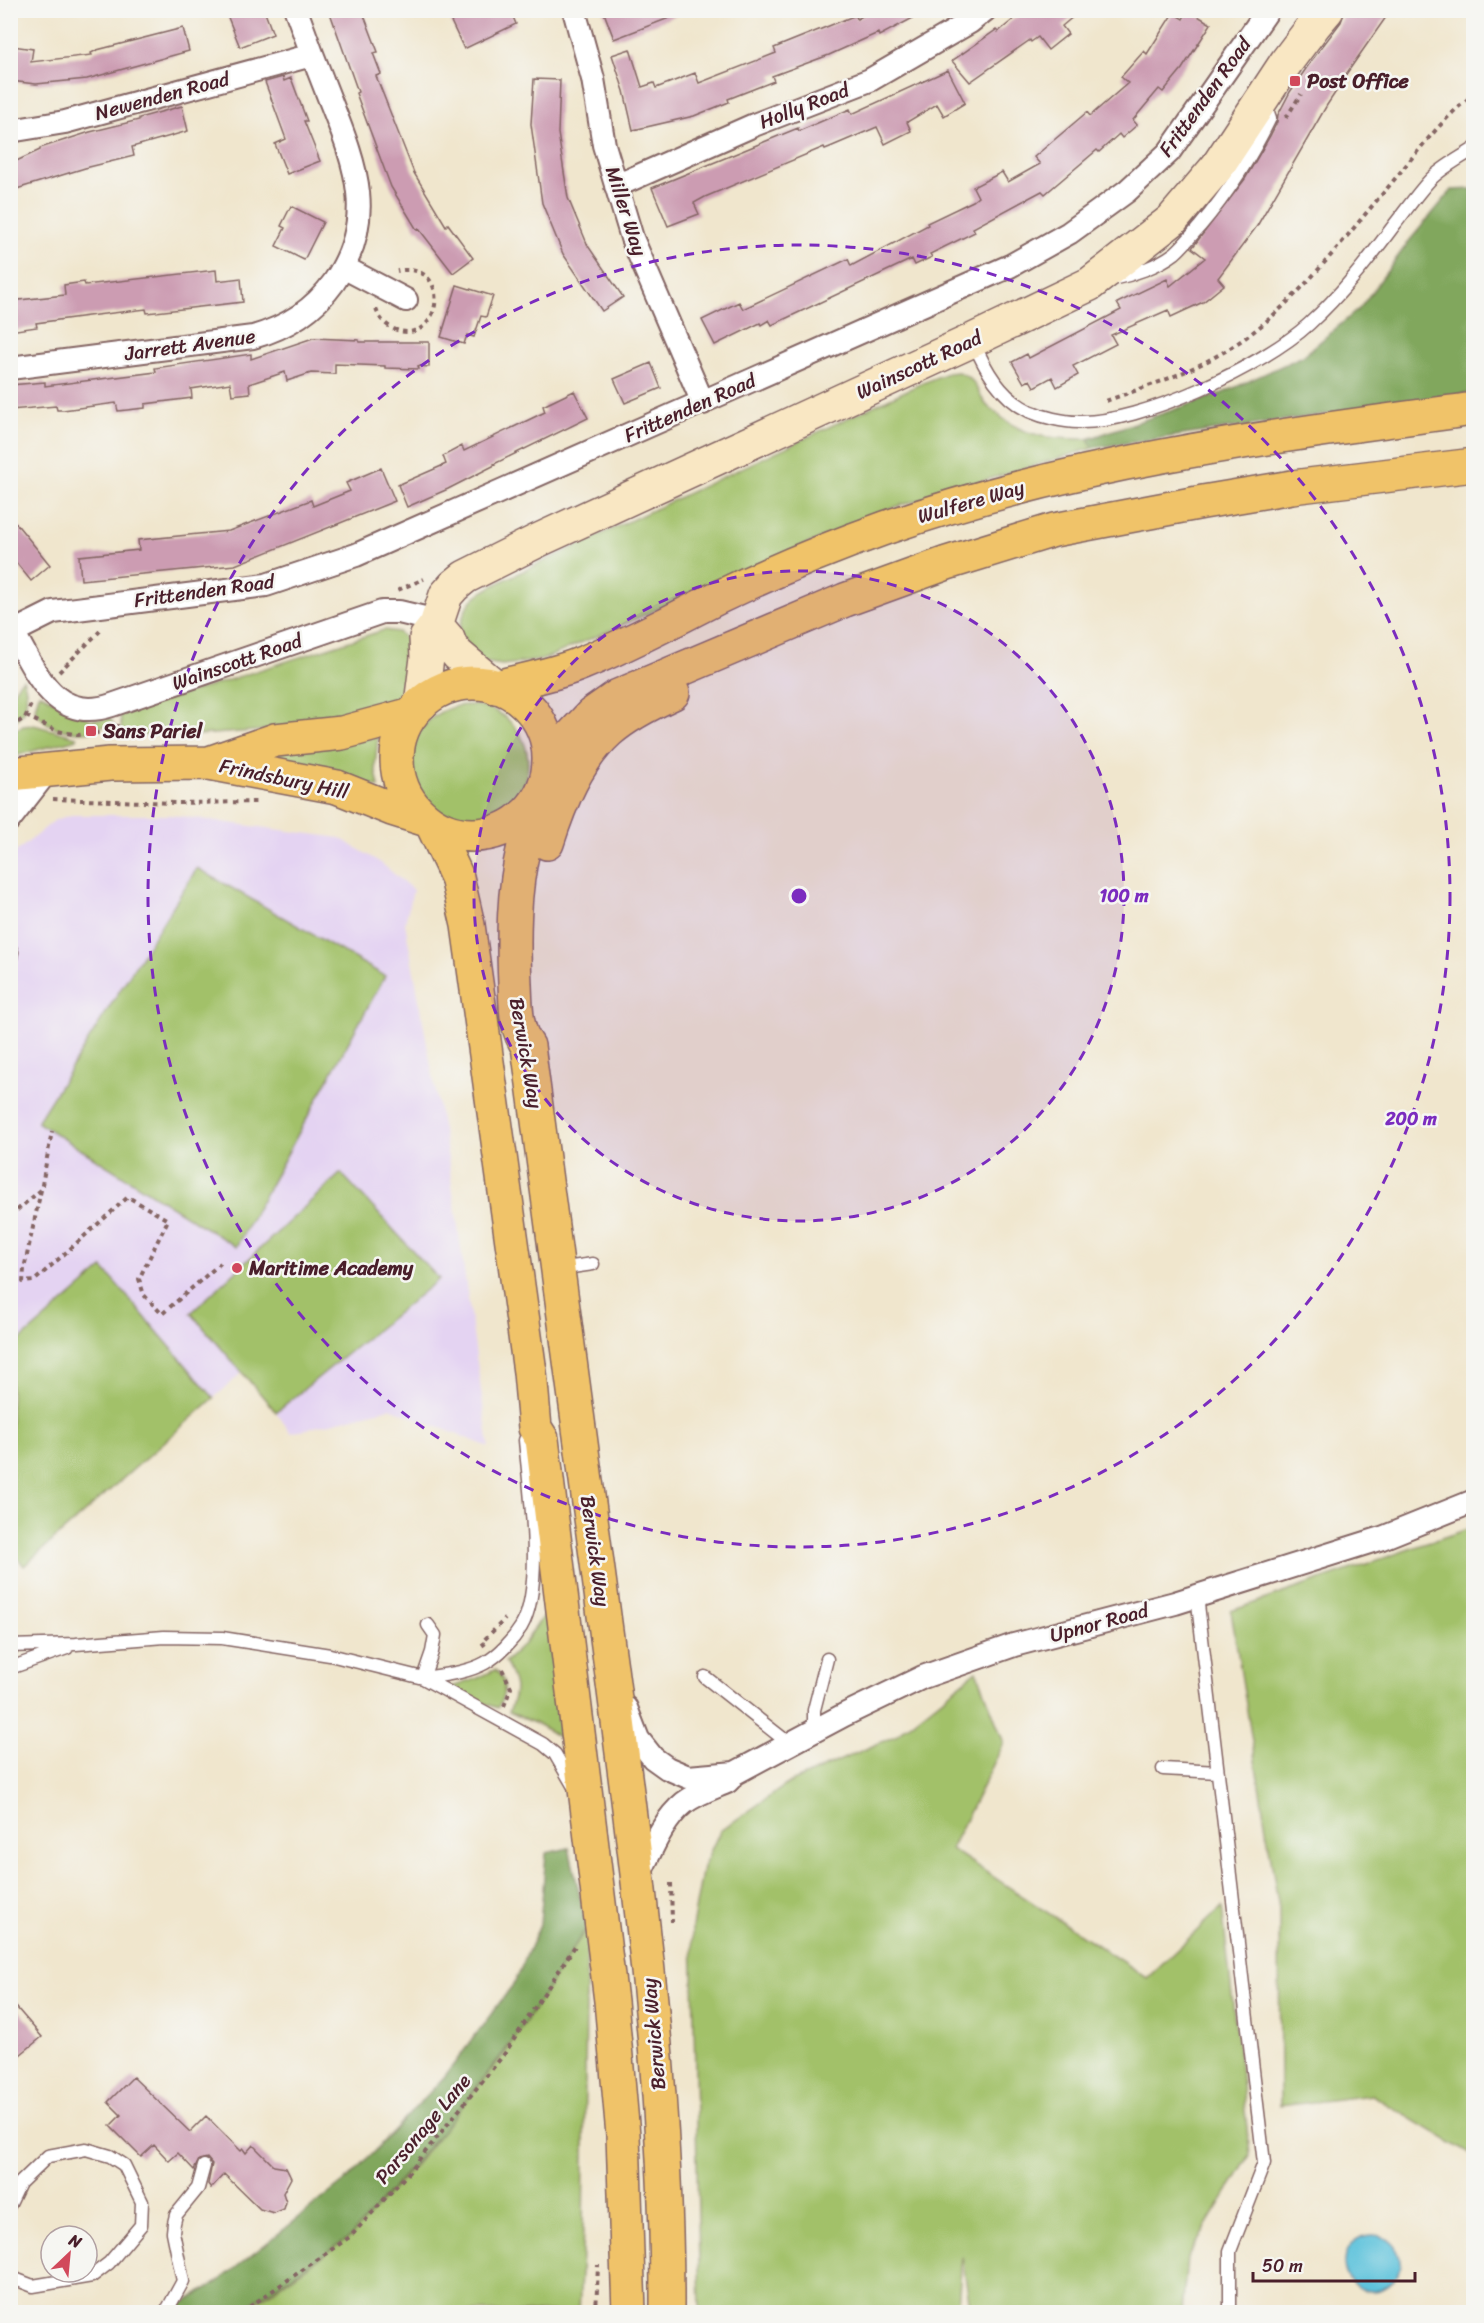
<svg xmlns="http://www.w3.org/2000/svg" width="1484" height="2323" font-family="Sriracha,sans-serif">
<rect width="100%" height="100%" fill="#f6f6f2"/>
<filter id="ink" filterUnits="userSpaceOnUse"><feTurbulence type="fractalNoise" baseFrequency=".0167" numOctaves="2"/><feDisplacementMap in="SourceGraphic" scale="12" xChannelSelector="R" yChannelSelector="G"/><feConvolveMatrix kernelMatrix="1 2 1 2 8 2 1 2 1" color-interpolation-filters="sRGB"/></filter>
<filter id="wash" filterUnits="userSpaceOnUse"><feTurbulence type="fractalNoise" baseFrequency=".008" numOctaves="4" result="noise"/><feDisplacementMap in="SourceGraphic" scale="24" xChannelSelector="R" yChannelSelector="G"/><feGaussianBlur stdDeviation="1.35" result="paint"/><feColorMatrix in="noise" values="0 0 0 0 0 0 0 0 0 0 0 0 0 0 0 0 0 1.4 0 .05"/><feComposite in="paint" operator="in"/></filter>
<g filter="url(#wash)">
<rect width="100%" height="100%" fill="#f0e6cd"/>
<path fill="#e4d3f2" d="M71,815h100l169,23 41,25 32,27 -8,33 44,241 40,283 -99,-39 -99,25 -15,-21 -34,-39 -218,193 -13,-16v-694l44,-36z"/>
<path fill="#a2c169" stroke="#76704a" stroke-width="1.5" d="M958,372c20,8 16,16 27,31 2,3 7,7 10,9 29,26 56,27 93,27l5,9 -208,62 -343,150 -40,5 -24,-4 -19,-28c6,-35 16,-37 45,-53l414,-195 29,-12z
M384,630l14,2 15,13 1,25 -9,17 -12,15 -15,11 -96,16 -98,7 -62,-1 -2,-20z
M23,679c6,17 5,34 -12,44 -1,-16 -1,-34 12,-44z
M39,693l52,27 19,-2 5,9 -6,2 -1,-3 -15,1v4c-21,3 -48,-1 -58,-22z
M410 764a59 59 0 1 1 118 0a59 59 0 1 1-118 0Z
M34,725l43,12v2l-66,18v-25l12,-6z
M378,737l-3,29 4,21 -112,-28 -2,-6z
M197,868l188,108 -149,271 -199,-125z
M341,1173l98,106 -163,133 -85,-99z
M103,1268l111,130 -190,168 -13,-16v-202z
M1473,1527h1l-1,629 -101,-61 -92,11 -1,-197 -48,-298z
M547,1610l16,130 -22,-14 -32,-14c9,-23 8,-28 -4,-50l19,-18z
M495,1670c14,12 10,23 3,38l-52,-19 30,-10z
M977,1671l27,72 -53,106 196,129 75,-71 28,248 -63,103 -5,54h-211l-9,-55 -4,47 3,8h-261l-8,-385 11,-60 17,-36 69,-48 106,-47z
M587,1927l-4,305 -4,80h-336l108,-76 68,-76 86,-107z"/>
<path fill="#81a75d" stroke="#666344" stroke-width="1.5" d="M1473,189v204l-380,55 -5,-9 135,-46 80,-37 57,-48 50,-68 42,-50z
M569,1848l18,79 -69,107 -73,94 -94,108 -112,76h-60l-3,-4 43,-27 132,-105 94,-100 70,-94 25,-58 6,-71z"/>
<path fill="#5ec3dc" stroke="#547184" stroke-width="1.5" d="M1344 2263a28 28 0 1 1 56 0a28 28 0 1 1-56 0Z"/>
<g id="blocks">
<path fill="#cc9cb2" d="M225,10h39l9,24 -33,13z
M329,10h33l16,42 -5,1 8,21 -5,2 38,97 32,53 2,-2 25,34 -20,15 -34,-44 -2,1 -26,-43 -35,-94 2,-1z
M457,10h53l6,14 -52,25 -16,-34z
M603,10h82v2l-71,27z
M873,10h55l-49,26 -1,-3 -49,22 -57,21 2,5 -46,18 1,3 -35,14 -61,14 -9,-39 -12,-36 18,-6 12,38 12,-4 2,5 39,-15 4,10 77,-30 -2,-5 82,-33 1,4z
M1025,10h56l-19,16 6,8 -20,16 -10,-13 -7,5 -1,-2 -60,42 -18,-21 44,-31 2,2z
M1188,10l23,14 -29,45 -19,23 -4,-3 -26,31 4,5 -15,13 -3,-4 -20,18 -2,-2 -52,44 -3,-3 -69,37 2,4 -45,22 2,3 -17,8 -3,-6 -140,66 -3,-5 -8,5 -1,-2 -45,22 -13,-25 37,-18 4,7 105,-50 3,7 77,-41 -1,-2 46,-22 5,-4 -5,-10 29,-15 6,10 32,-18 -6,-7 53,-45 3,4 38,-33 -7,-6 23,-26 3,3 26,-41 10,6z
M1345,10h46l-49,70 1,1 -16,24 -70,121 -39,52 6,7 -21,17 -32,15 -3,-7 -57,25 5,9 -43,22 5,9 -21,12 -5,-10 -18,10 -4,-7 -6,3 -12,-21 15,-8 2,4 92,-48 -4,-7 50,-24 3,7 35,-28 -13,-10 53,-69 25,-43 7,-14 1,-7 12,-23 22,-32 29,-38z
M183,28l6,23 -102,28 -51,5 -26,-3 3,-35 20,3 -2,13 61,-7 -1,-2 6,-3z
M948,70l17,33 -21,13 -7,-12 -30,18 4,9 -26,13 -8,-17 -47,20 -5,2 -1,-2 -119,50 -11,6 5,11 -31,12 -16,-38 146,-60 1,3 51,-22 2,5z
M283,77l1,4 7,-3 16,43h-3l16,40 -33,13 -12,-30 11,-5 -21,-57z
M534,79l26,1 -2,53 10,65 20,48 35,51 -21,14 -39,-57 -21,-51 -11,-79z
M182,106l6,25 -56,16 2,9 -49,12 -75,23v-27l30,-14v-2l50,-16 49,-12v-2z
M291,206l32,16 -19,38 -28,-14 9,-18 -4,-2z
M216,270l1,11 24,-3 2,24 -96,11 -1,-4 -58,7 -52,7 1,4 -27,4v-30l55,-6 -1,-10 20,-3 1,3z
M457,285l36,11 -7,21 -5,-1 -7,21 -7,-2 -3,9 -23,-7z
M313,338l46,2v2h70v25l-11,-1 1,3 -34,-1v-2l-50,-2v10l-24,-1 -24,8 -2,-9 -36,12 1,9 -18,2 -2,-12 -39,6 1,9 -47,6v4l-27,3 -2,-8 -53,7h-6l-1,-4 -46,4v-25l35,-3v4l111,-14 -1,-4 96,-14v5z
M651,363l10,25 -36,15 -11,-24z
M574,391l14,27 -94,46 1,1 -47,24 -41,18 -9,-22 48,-21 -3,-8 19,-10 2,5 81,-39 -2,-6z
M381,468l14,33 -160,64 -154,15 -2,-24 60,-6 -1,-10 91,-9 82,-31 2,6 37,-15 -4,-8z
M10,516l40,49 -19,16 -21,-26z
M10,2000l32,37 -32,26z
M133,2077l57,55 16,-16 35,35 2,-2 3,4 7,-8 21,21 12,2 5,10 -8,15 3,9 -2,7 -10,4 -14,-4 -36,-35 -13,14 -3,-4 4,-20 -5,-6 -8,2 -5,10 -16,-17 -9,8 -15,-16 -13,12 -31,-31 11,-11 -13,-13z"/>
</g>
</g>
<g filter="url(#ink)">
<use href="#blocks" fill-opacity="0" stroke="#846564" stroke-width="1.5"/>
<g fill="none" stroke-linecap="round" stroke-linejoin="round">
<g stroke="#846564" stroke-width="15">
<path id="lane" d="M1112,279c21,-4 46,-13 63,-26 9,-8 17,-18 25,-27 28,-33 51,-69 70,-108l-5,-14
M973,341c12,28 27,56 56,70 14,6 34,11 49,11 62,2 185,-56 231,-98 32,-29 60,-65 86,-100 11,-14 22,-30 34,-43 12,-13 30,-22 45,-32
M10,948l2,4 -2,10
M558,1269l35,-5
M1197,1596l67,567 -34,88v61
M10,1646l66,-2 88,-7 58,1 108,17 93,23 120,66 12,10 18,31
M10,1668l57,-20
M705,1677l86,68
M423,1678c20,-3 44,-5 62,-15 14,-8 28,-23 36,-36 24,-40 8,-140 4,-187l8,-10
M423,1678l9,-26 3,-17 -7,-10
M819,1729l-5,-6v-13l13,-51
M1163,1769l55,3
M10,2204l10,-21 28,-27 38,-7 24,7 14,9 18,37 -1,23 -32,38 -17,13 -59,10 -18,-7 -5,-8
M166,2312l17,-31 -10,-49 1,-9 2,-8 22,-27 6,-22"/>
</g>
<g stroke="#846564" stroke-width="26">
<path id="street" d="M574,10l19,69 11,66 28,93 71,165
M10,131l55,-9 247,-67
M616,186l138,-61 116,-45 100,-58 15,-12
M343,267l63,33
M10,368l243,-31c32,-9 61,-27 81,-55 44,-64 21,-118 -4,-182 -12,-30 -23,-59 -34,-90
M10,627c25,40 41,98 102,78l270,-93h17l38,9
M13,632l40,-20 213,-27 90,-30 654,-289 59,-33 58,-42 42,-39 99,-142
M10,819l39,-50
M626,1708l12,31 15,19 14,10 21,9 47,-4 109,-58 79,-38 91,-32 161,-42 207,-65 92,-37
M639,1875c12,-24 23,-54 45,-72 13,-10 29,-15 43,-21l3,-3"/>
</g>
<g stroke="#846564" stroke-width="36">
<path id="secondary" d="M436,625l12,14 3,8 7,8 38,32
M421,704l6,-46 -1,-20 10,-13 10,-30 8,-9 11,-9 74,-37 434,-200 117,-56 82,-64 45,-53 70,-106 28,-37 12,-14"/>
</g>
<g stroke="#846564" stroke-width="36">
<path id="primary" d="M397 759a76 76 0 1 1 152 0a76 76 0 1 1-152 0Z
M496,687c28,-7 57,-12 84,-23 48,-19 93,-44 139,-67 54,-26 110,-49 166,-69 191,-67 389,-92 589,-119
M549,760l42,-45 27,-19 227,-96 102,-37 107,-33 149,-28 89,-15 182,-22
M209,763l66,-23 67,-7 70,-19
M10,774l100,-10 99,-1 128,24 55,22 35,11
M540,797c-5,16 -12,32 -16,49 -11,45 -11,92 -9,138 1,21 0,45 13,62 28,207 55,415 83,622 28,214 57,428 56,644
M432,824l25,53 11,48 62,447 5,56 7,11 69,562 12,134 6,177
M547,843c13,-41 30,-83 62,-112 18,-16 42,-28 64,-38"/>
</g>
<path stroke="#846564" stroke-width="4" stroke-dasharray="4.5 4.5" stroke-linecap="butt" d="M1286,118l15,-24
M376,309c3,9 9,16 18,20 48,20 61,-70 3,-58
M1106,401c39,-14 78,-26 114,-47 67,-38 115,-105 164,-162 28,-33 55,-71 90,-98
M398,590l26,-11
M59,672l44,-44
M26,716l31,15 21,4 38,-4 1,-7
M10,727l15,-9 7,-16
M53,799l123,4 82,-1
M41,1190l-17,79 -1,13 11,-1 94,-84 40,23 -29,59 5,16 18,19 61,-53
M10,1216l31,-26 11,-59
M485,1646l-3,-4 23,-23
M502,1669l9,19 -7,18
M671,1883l1,39
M242,2312l109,-76 58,-64 96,-119 72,-110
M596,2312l2,-47"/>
<use href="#lane" stroke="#fff" stroke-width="12"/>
<use href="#street" stroke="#fff" stroke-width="22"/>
<use href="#secondary" stroke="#f9e7c3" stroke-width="33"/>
<use href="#primary" stroke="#f0c369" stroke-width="33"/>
</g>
</g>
<circle cx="799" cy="896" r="325" fill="#7b2cbf" fill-opacity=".12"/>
<g fill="none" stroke="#7b2cbf" stroke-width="3" stroke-dasharray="10 8">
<circle cx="799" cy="896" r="325"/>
<circle cx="799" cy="896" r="651"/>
</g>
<g fill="#d1495b" stroke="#f6f6f2" stroke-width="2">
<rect x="1289" y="75" width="12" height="12" rx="3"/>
<rect x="85" y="725" width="12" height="12" rx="3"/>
<circle cx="237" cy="1268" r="6"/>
</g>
<g text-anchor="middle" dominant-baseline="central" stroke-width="5" stroke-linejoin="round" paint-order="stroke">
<g font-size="20" font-weight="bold" fill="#4a1f2b" stroke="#f6f6f2" text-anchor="start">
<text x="1307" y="81">Post Office</text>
<text x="103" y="731">Sans Pariel</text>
<text x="249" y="1268">Maritime Academy</text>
</g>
<g font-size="20" fill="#4a1f2b" stroke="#f6f6f2">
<text transform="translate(162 96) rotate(-15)">Newenden Road</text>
<text transform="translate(1205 97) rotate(-54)">Frittenden Road</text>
<text transform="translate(804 106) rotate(-21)">Holly Road</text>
<text transform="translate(626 211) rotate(72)">Miller Way</text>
<text transform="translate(190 345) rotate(-8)">Jarrett Avenue</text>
<text transform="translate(919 365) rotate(-25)">Wainscott Road</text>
<text transform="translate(690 408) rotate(-24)">Frittenden Road</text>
<text transform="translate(971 502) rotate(-16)">Wulfere Way</text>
<text transform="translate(204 591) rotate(-8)">Frittenden Road</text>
<text transform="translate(237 662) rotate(-19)">Wainscott Road</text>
<text transform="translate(284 779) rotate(12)">Frindsbury Hill</text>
<text transform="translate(526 1053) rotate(80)">Berwick Way</text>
<text transform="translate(595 1551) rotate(82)">Berwick Way</text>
<text transform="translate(1099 1623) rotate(-15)">Upnor Road</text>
<text transform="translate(654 2034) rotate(-95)">Berwick Way</text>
<text transform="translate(423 2129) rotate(-50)">Parsonage Lane</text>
</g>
</g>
<circle cx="799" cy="896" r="9" fill="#7b2cbf" stroke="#f6f6f2" stroke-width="3"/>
<g font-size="18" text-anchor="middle" font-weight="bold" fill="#7b2cbf" stroke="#f6f6f2" stroke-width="5" stroke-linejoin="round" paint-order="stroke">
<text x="1124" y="902">100 m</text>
<text x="1411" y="1125">200 m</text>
</g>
<rect width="1484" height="2323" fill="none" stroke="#f6f6f2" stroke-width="36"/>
<g transform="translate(69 2254) rotate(26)"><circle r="28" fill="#f6f6f2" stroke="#b1a0a2" stroke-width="1.5"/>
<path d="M0-4.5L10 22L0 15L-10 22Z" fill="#d1495b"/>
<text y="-9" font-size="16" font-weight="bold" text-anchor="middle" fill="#4a1f2b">N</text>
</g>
<path d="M1253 2272v9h162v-9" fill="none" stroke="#4a1f2b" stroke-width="3"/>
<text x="1262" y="2272" font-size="18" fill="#4a1f2b" stroke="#f6f6f2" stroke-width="4.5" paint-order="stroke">50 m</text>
</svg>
